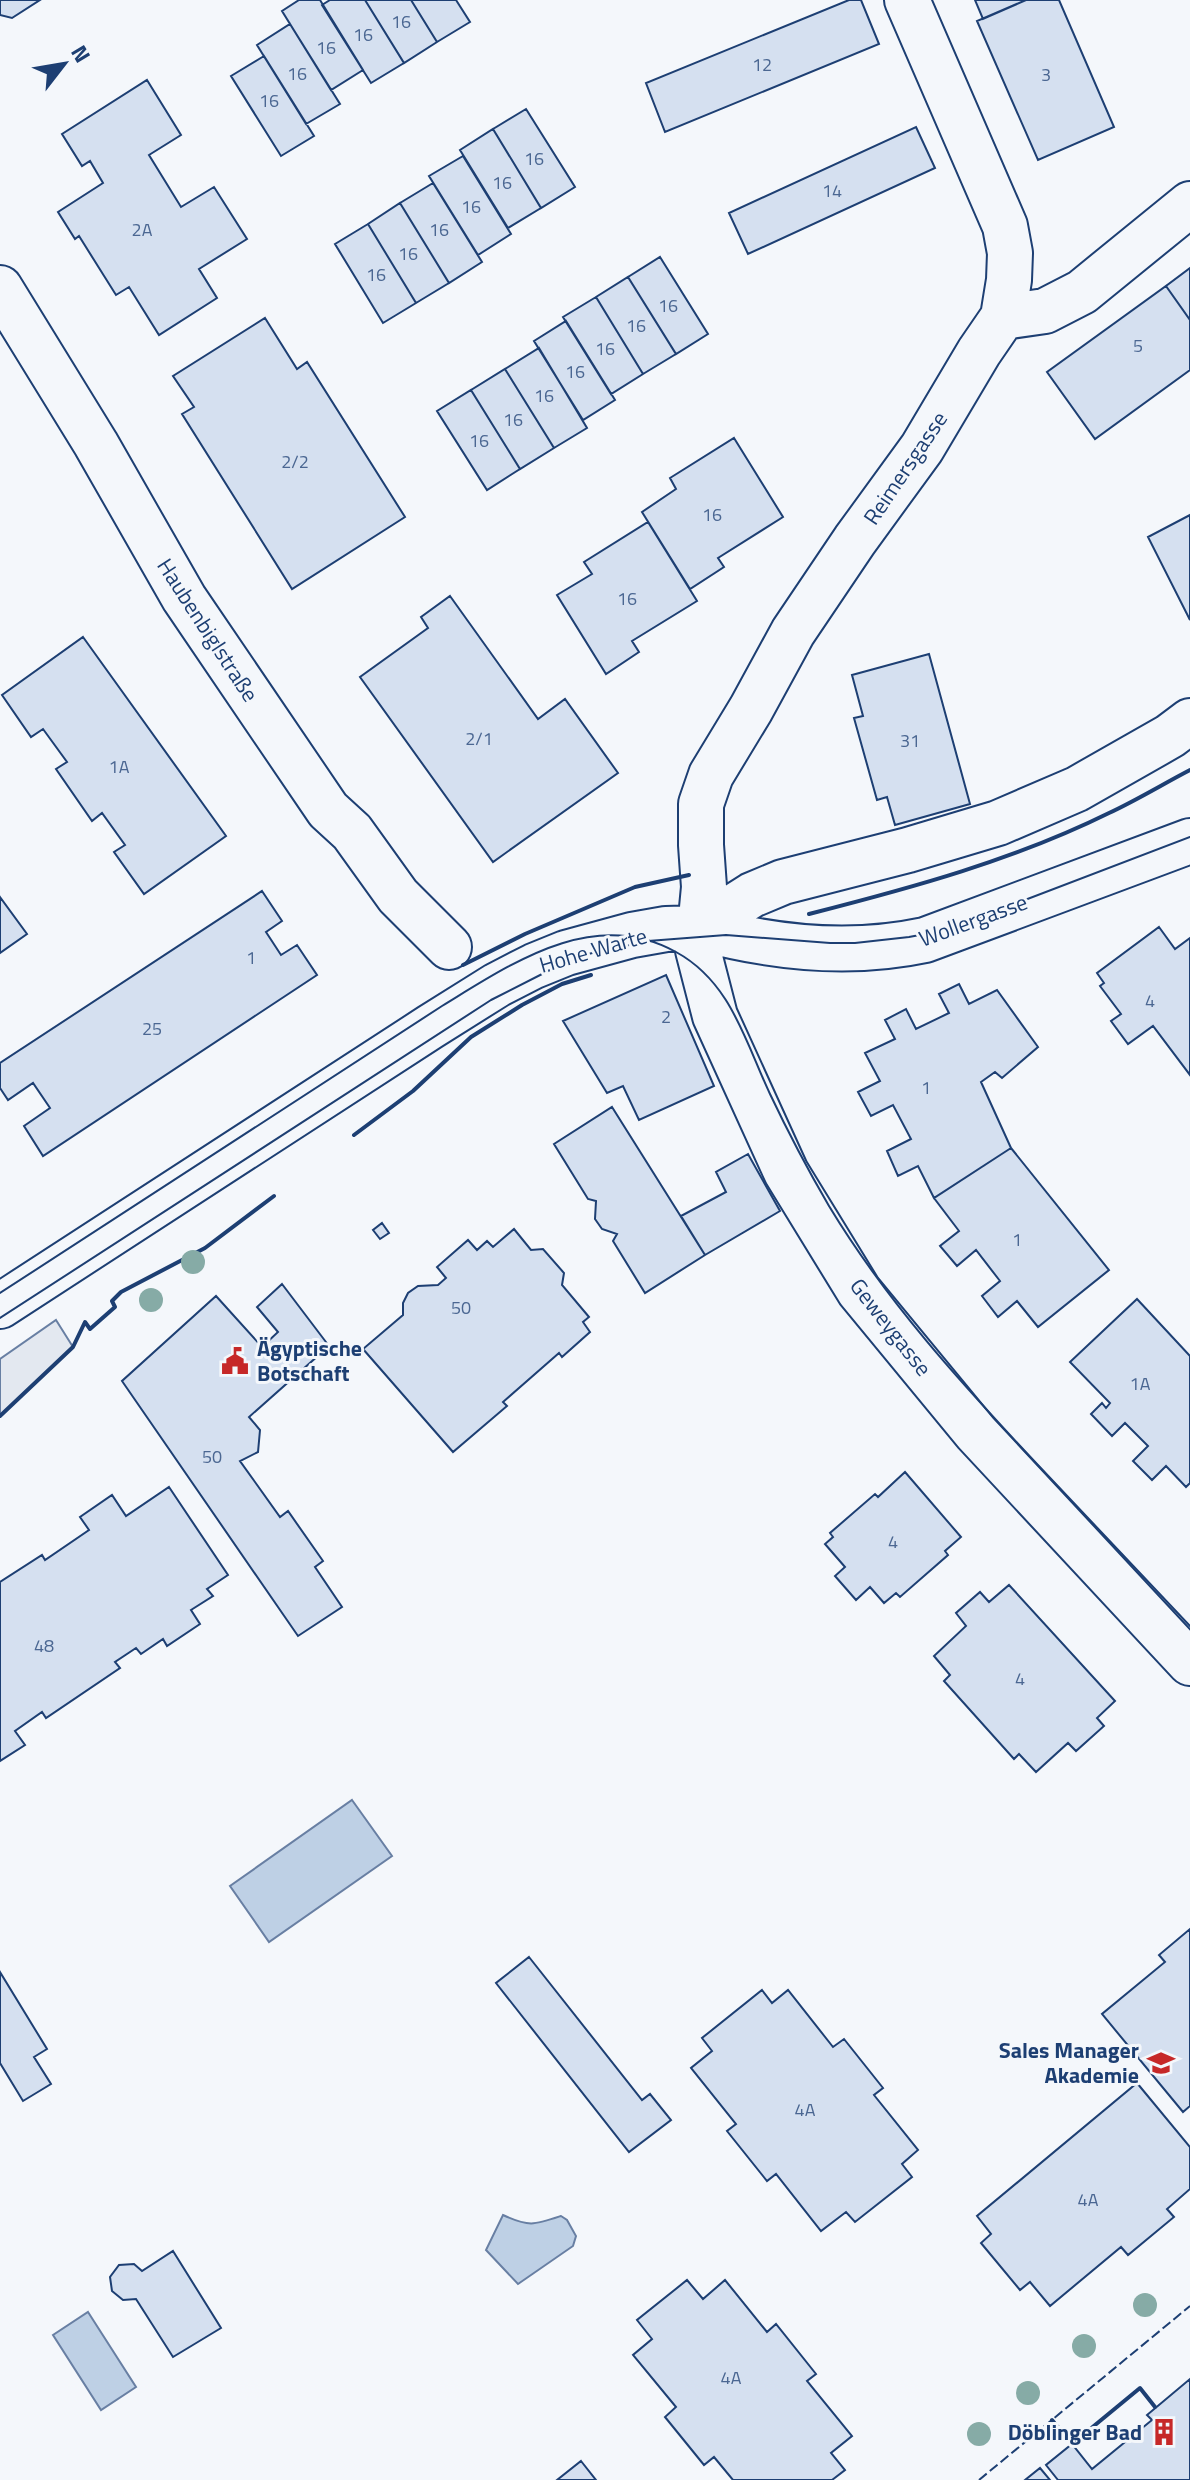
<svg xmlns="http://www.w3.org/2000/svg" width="1190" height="2480" font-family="'Titillium Web',sans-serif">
<rect width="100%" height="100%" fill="#f4f7fb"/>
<path fill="#e3e8f0" stroke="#687fa3" stroke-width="2" d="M56,1320l17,27 -73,69v-57z"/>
<path fill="#bed0e5" stroke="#687fa3" stroke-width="2" d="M352,1800l40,56 -123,86 -39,-56z
M503,2215c26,12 31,10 58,1l6,4 9,16 -3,10 -55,38 -32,-34z
M88,2312l48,75 -35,23 -48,-75z"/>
<path fill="#d5e0f0" stroke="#1d3f73" stroke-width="2" d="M0,0h40l-28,18 -12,-3z
M299,0h21l43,70 -32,20 -49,-79z
M330,0h35l39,63 -33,20 -49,-78z
M365,0h46l26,42 -33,21z
M411,0h45l14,22 -33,20z
M849,0h12l18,44 -214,88 -19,-49z
M975,0h51l-43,19z
M1026,0h33l55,127 -76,33 -61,-139z
M290,24l50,80 -34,20 -49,-79z
M264,56l50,80 -33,20 -50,-80z
M147,80l34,55 -32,20 32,52 33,-20 33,52 -48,30 18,29 -58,37 -30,-48 -13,8 -37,-59 -4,3 -17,-27 45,-29 -13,-22 -8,5 -20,-32z
M526,109l49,78 -34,21 -48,-79z
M916,127l19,41 -187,86 -19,-41z
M493,129l48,79 -33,20 -48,-78z
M463,156l48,78 -33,21 -49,-79z
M433,183l49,79 -33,21 -49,-80z
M400,203l49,80 -33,20 -48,-79z
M368,224l48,79 -33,20 -48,-79z
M660,257l48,77 -32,20 -48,-77z
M1190,268v52l-24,-34z
M628,277l48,77 -33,20 -47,-77z
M1166,286l24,34v50l-95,69 -48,-67z
M596,297l47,77 -32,20 -48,-77z
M265,318l32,51 10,-7 98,155 -113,72 -110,-175 12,-7 -21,-31z
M566,321l49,79 -32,20 -49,-79z
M539,348l48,80 -33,20 -49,-79z
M505,369l49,79 -34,21 -49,-79z
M471,390l49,79 -33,21 -50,-79z
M734,438l49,79 -65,41 6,9 -34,22 -48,-77 34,-23 -6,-11z
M1190,515v105l-42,-83z
M648,522l49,79 -65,40 7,11 -33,22 -49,-79 35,-21 -8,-12z
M450,596l88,123 27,-20 53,74 -125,89 -133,-185 68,-49 -7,-11z
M83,637l143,199 -82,58 -30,-42 11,-7 -23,-32 -10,8 -36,-52 11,-7 -24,-33 -12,8 -29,-42z
M929,654l41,150 -75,21 -8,-28 -10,3 -23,-82 9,-2 -11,-41z
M262,891l20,30 -16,11 15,23 16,-10 20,30 -274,181 -19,-30 26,-18 -17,-25 -25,17 -8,-12v-25z
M0,897l27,37 -27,19z
M1159,927l16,22 15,-11v137l-37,-49 -25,18 -17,-23 10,-7 -21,-28 4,-3 -7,-10z
M666,975l48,111 -75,34 -16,-34 -16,7 -44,-72z
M959,984l10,20 28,-14 41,57 -36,31 -7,-6 -14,10 30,66 -77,50 -16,-32 -20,10 -11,-25 24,-12 -18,-34 -22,11 -13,-24 22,-11 -15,-28 30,-14 -10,-19 21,-11 10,20 33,-16 -10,-19z
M612,1107l93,148 -60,38 -32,-52 4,-7 -15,-5 -7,-10 1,-18 -8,-2 -34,-55z
M1011,1148l98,122 -71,57 -21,-26 -19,16 -16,-21 18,-15 -24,-31 -19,16 -17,-20 19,-15 -25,-33z
M748,1154l32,57 -75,44 -24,-39 45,-24 -10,-20z
M382,1223l7,10 -9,6 -7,-9z
M514,1229l17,21 12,-1 21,24 -2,12 27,32 -6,5 7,10 -28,25 -3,-4 -56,49 4,4 -54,46 -90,-103 40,-34v-12l5,-10 10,-7 20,-1 8,-7 -9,-11 31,-27 9,10 10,-9 6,6z
M282,1284l47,62 -80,71 11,13 -2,22 -18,9 40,56 8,-6 35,50 -8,6 27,40 -44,29 -176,-255 94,-85 46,51 16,-15 -21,-25z
M1137,1299l53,57v127l-4,4 -20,-21 -14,14 -19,-19 15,-15 -23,-23 -13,13 -21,-22 11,-11 4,5 4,-5 -40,-41z
M905,1472l56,65 -16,14 3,4 -48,42 -4,-4 -12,10 -14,-16 -14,13 -21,-24 10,-9 -20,-23 8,-7 -3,-4 45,-39 3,3z
M169,1487l59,88 -21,14 6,7 -22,14 9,14 -33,22 -4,-7 -22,15 -5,-6 -21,14 5,6 -74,50 -4,-6 -27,19 10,14 -25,16v-179l42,-27 3,5 44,-30 -9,-13 32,-22 14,21z
M1009,1585l106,116 -18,17 7,8 -28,25 -8,-8 -32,29 -17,-18 -5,5 -70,-78 6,-6 -16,-19 32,-30 -10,-13 24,-21 9,10z
M1190,1929v177l-7,6 -81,-98 63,-52 -6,-7z
M529,1957l113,143 8,-6 21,26 -42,32 -133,-169z
M0,1972l47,77 -13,8 17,27 -28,17 -23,-38z
M762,1990l10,13 16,-13 45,57 11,-8 39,49 -9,7 44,55 -16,14 10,13 -57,45 -9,-10 -25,19 -45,-57 -9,7 -40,-50 9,-7 -45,-56 21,-17 -10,-13z
M1137,2083l53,64v42l-23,20 7,8 -46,38 -7,-8 -71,59 -20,-24 -10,8 -39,-47 10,-9 -14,-18z
M173,2251l48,77 -48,29 -37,-58 -13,1 -11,-9 -2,-14 9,-12 15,-1 8,7z
M687,2280l16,19 22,-19 42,52 9,-8 40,50 -9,7 45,55 -21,17 14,17 -13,10h-99l-19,-23 -10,8 -39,-48 11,-10 -43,-52 19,-16 -15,-19z
M1190,2379v101h-132l-12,-15 26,-21 20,25 60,-49 -5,-5z
M581,2461l15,19h-39z
M1040,2468l10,12h-25z"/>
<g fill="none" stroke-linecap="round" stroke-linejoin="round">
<g stroke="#1d3f73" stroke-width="48">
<path id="minor" d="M907,0l98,226 5,27 -1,27 -6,37 -24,35 -57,96 -67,92 -62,92 -42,77 -40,66 -10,29v41l3,42 -6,63 17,66 71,156 73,119 117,142 214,230
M0,288l96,156 88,154 144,212 24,22 46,64 51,51
M1003,317l42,-6 37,-19 108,-88
M700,928c73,20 150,28 225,12l265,-99
M0,1306l430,-279 67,-42 37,-19 32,-13 66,-18 34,-6 34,-1 52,-33 31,-13 125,-32 90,-27 79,-34 93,-53 20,-15"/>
</g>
<use href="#minor" stroke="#f4f7fb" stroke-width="44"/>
<path stroke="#1d3f73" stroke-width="2" d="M0,1293l442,-287c69,-42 151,-100 234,-54 55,30 69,89 94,142 18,38 38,76 59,112 58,96 132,177 208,258 51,54 102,108 153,162
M0,1318l491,-318 59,-30 38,-16 60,-13 78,-6 104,8h25l54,-6 37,-7 244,-93"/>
<path stroke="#1d3f73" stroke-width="2" stroke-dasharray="10 4" stroke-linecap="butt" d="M979,2480l211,-174"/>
<path stroke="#1d3f73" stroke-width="4" d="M809,914c102,-26 205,-54 300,-101 28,-13 54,-29 81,-43
M463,965l62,-31 110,-47 54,-12
M354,1135l59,-44 58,-54 51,-32 40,-21 29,-9
M0,1416l73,-69 12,-25 5,7 25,-22 -3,-6 9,-9 84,-44 69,-52
M1052,2420l20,24 68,-56 15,19"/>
</g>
<g fill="#86aba6">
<circle cx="193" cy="1262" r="12"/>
<circle cx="151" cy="1300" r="12"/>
<circle cx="1145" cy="2305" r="12"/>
<circle cx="1084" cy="2346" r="12"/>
<circle cx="1028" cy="2393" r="12"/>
<circle cx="979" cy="2434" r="12"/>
</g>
<defs>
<g id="civic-bare" transform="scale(2.16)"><path d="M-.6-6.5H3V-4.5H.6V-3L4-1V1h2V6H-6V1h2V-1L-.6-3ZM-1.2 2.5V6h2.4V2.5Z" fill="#c62828" stroke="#f4f7fb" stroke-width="2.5" paint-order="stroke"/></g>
<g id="university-bare" transform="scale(2.16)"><path d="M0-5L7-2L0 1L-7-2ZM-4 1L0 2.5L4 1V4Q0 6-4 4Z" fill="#c62828" stroke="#f4f7fb" stroke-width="2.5" paint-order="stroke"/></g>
<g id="building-bare" transform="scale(2.16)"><path d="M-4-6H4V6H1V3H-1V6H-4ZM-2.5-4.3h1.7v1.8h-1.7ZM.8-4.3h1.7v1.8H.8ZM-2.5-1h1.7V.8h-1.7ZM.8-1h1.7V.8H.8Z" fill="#c62828" stroke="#f4f7fb" stroke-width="2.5" paint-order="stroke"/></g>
</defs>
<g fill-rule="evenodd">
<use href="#civic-bare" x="235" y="1361"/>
<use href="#university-bare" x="1161" y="2063"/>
<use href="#building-bare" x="1164" y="2432"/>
</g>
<g text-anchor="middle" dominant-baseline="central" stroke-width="6" stroke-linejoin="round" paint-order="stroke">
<g font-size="18" fill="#4b6792">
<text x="401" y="21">16</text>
<text x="363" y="34">16</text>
<text x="326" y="47">16</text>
<text x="762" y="64">12</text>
<text x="297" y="73">16</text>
<text x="1046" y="74">3</text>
<text x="269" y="100">16</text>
<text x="534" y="158">16</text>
<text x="502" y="182">16</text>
<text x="832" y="190">14</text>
<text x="471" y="206">16</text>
<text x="142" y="229">2A</text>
<text x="439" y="229">16</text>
<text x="408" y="253">16</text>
<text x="376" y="274">16</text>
<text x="668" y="305">16</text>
<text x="636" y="325">16</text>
<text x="1138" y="345">5</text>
<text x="605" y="348">16</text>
<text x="575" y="371">16</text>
<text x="544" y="395">16</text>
<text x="513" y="419">16</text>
<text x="479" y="440">16</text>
<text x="295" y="461">2/2</text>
<text x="712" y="514">16</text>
<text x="627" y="598">16</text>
<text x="479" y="738">2/1</text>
<text x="910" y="740">31</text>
<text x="119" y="766">1A</text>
<text x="251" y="957">1</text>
<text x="1150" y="1000">4</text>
<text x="666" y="1016">2</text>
<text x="152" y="1028">25</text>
<text x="926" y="1087">1</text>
<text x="1017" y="1239">1</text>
<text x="461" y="1307">50</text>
<text x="1140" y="1383">1A</text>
<text x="212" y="1456">50</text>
<text x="893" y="1541">4</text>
<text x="44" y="1645">48</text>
<text x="1020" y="1678">4</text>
<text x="805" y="2109">4A</text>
<text x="1088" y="2199">4A</text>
<text x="731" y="2377">4A</text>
</g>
<g font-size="22" fill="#1d3f73" stroke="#f4f7fb">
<text transform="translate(905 468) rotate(-56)">Reimersgasse</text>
<text transform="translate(208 630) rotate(57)">Haubenbiglstraße</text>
<text transform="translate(973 920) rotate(-20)">Wollergasse</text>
<text transform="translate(593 950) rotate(-16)">Hohe Warte</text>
<text transform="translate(891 1327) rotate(52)">Geweygasse</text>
</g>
<g font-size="22" font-weight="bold" fill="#1d3f73" stroke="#f4f7fb" text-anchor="end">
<text x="257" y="1348" text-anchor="start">Ägyptische<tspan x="257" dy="25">Botschaft</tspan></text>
<text x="1139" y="2050">Sales Manager<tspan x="1139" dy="25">Akademie</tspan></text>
<text x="1142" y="2432">Döblinger Bad</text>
</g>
</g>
<g transform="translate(64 64) rotate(59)" stroke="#f4f7fb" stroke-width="6" paint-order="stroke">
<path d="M0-6L14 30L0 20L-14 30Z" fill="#1d3f73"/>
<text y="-12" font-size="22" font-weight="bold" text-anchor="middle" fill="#1d3f73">N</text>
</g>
</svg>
